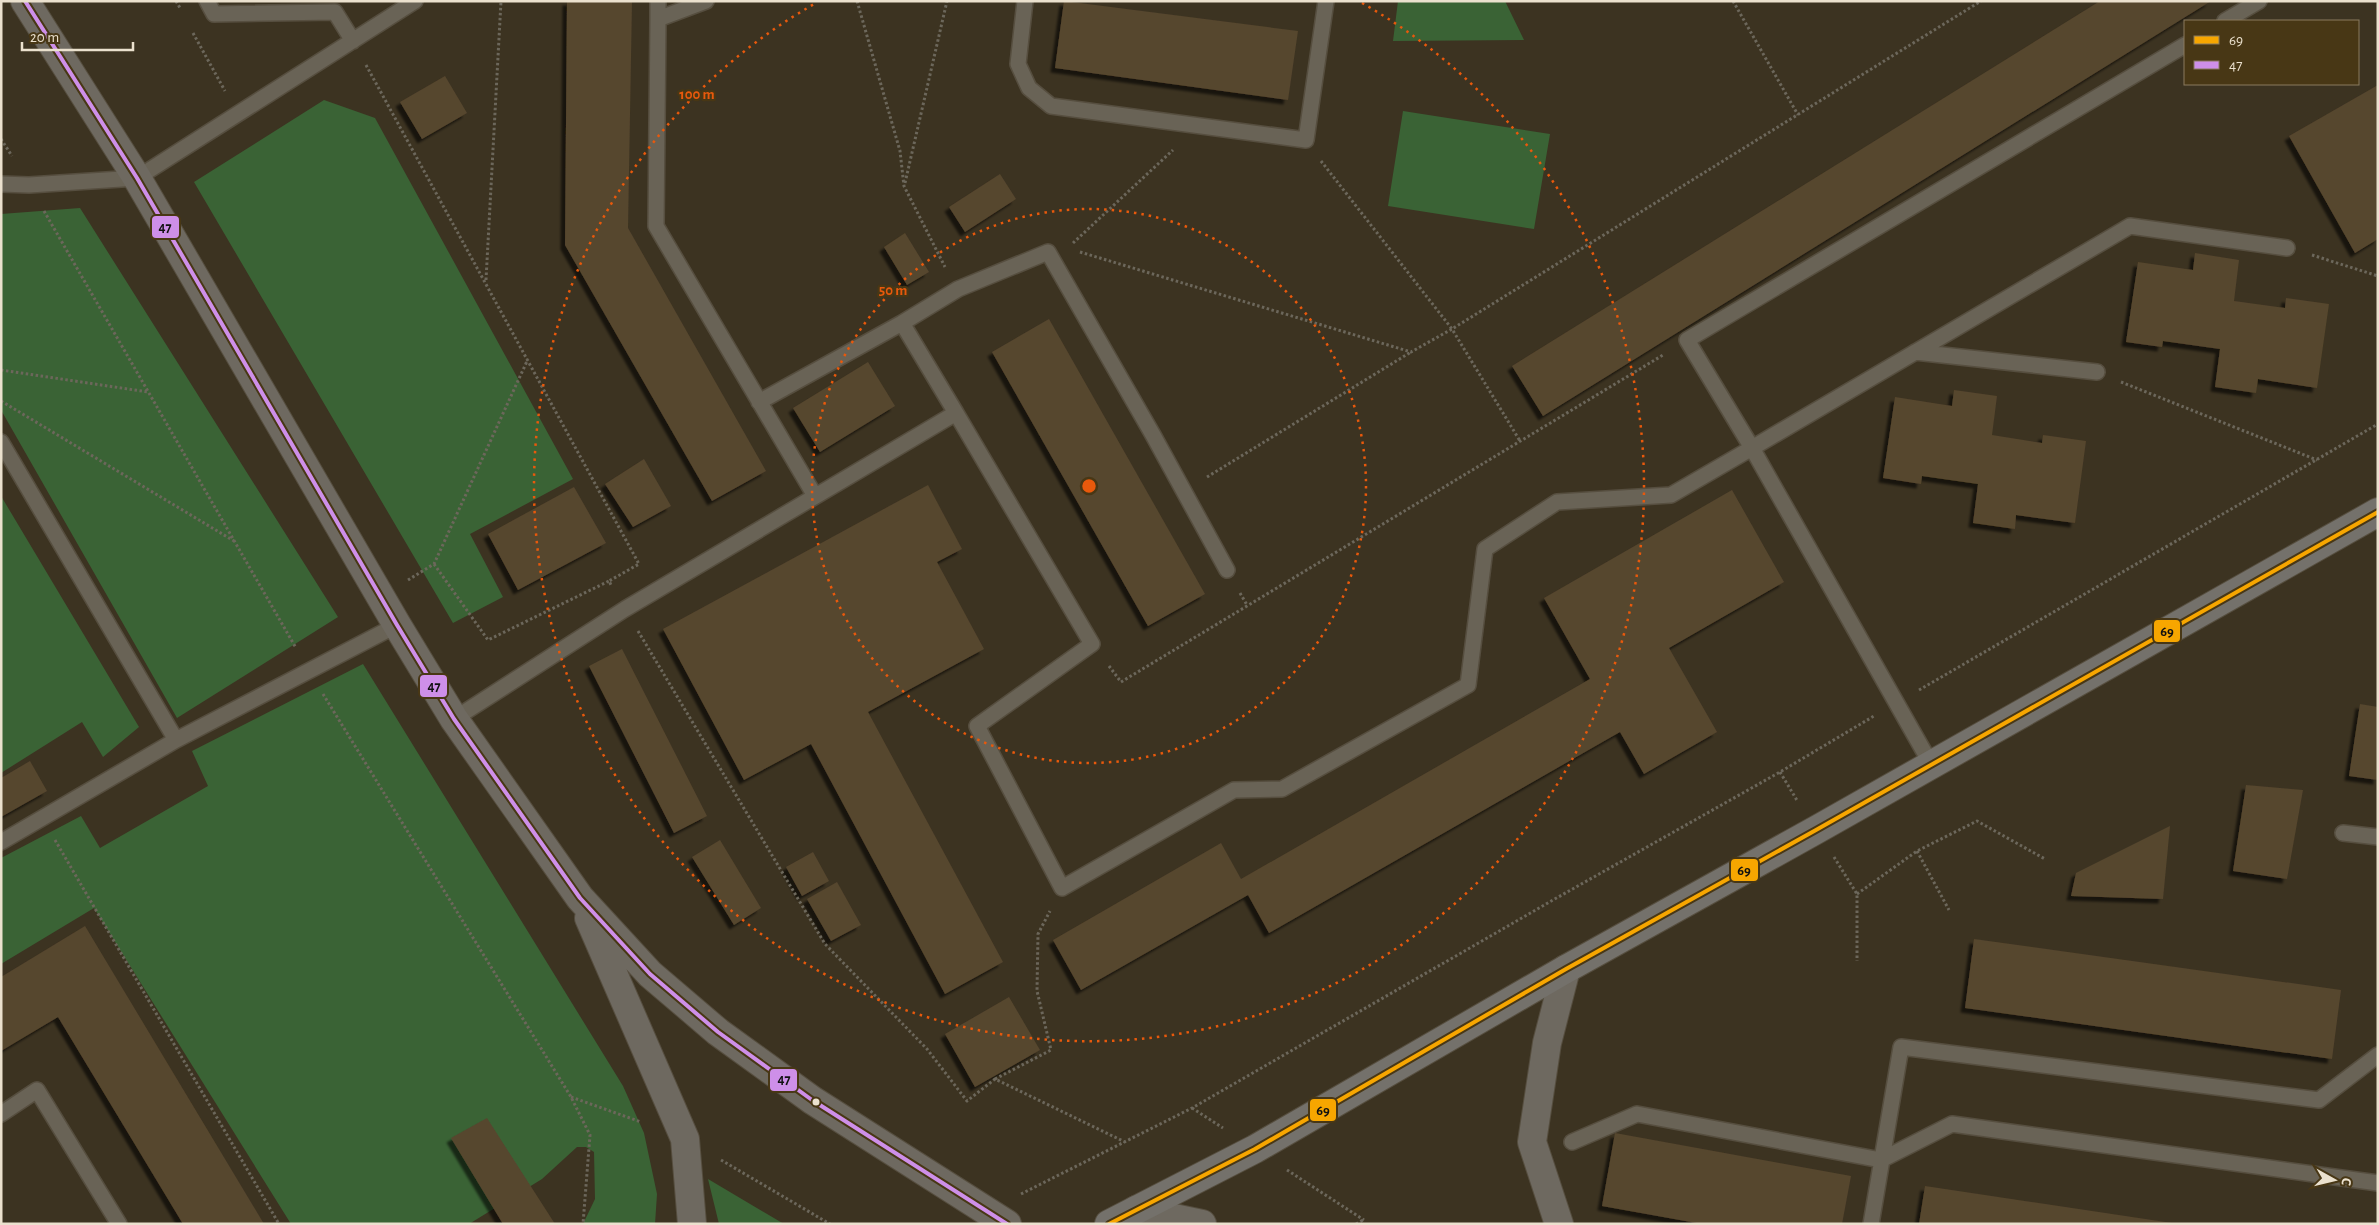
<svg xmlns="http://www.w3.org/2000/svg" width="2379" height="1225" font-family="'Alegreya Sans',sans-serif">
<defs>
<filter id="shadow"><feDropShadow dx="-4.5" dy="4.5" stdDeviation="1" flood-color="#0009"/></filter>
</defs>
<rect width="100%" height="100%" fill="#3c3321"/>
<path fill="#3a6335" d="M1398,1h107l19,39 -131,1z
M324,100l51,18 198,361 -103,55 33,63 -50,26 -259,-441z
M1403,111l147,23 -16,95 -146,-23z
M80,208l258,409 -161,101 -176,-308v-196z
M1,496l138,231 -36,30 -21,-35 -81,51z
M363,664l260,422 21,47 13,61 -2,30h-72l12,-25 -1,-47 -8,-5h-9l-35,32 -73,45h-178l-197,-316 -93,56v-106l80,-42 19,32 108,-62 -16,-35z
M708,1179l76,45h-65z"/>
<path fill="#56462e" filter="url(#shadow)" d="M567,1h65l-4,227 138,243 -54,30 -147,-256z
M1064,1l234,30 -10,69 -233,-32z
M2100,1h111l-668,415 -31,-50z
M445,76l22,37 -45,26 -22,-37z
M2378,85v154l-23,14 -66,-117z
M1000,174l16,25 -51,33 -16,-25z
M905,233l24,39 -22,13 -23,-38z
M2195,253l44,7 -5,41 51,7 1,-10 43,6 -12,84 -59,-9 -2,14 -41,-6 5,-38 -57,-8 -1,6 -36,-5 12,-80 55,8z
M1049,319l156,275 -57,32 -156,-274z
M868,362l27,44 -75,46 -27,-44z
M1954,390l43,6 -5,39 50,8 1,-8 43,6 -11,82 -59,-8 -1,14 -42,-6 5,-39 -56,-8 -1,8 -38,-6 12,-81 57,9z
M644,459l27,47 -38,21 -28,-43z
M928,485l34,64 -25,13 47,87 -116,63 135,250 -58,32 -134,-250 -67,36 -81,-151z
M574,487l32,56 -88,47 -30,-56z
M1732,490l52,92 -115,66 48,84 -73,42 -24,-42 -351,201 -21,-38 -167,95 -28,-50 168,-97 20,36 349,-200 -46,-81z
M622,649l85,167 -33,17 -85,-167z
M2360,704l18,3v73l-29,-4z
M30,761l17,30 -46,26v-39z
M2246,785l57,5 -16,89 -54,-8z
M2170,826l-7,73 -92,-3 5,-23z
M720,840l41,68 -27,17 -42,-68z
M813,852l16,29 -27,15 -16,-29z
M837,882l24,43 -30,16 -24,-42z
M85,926l179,298h-81l-125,-207 -57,34v-74z
M1974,939l367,51 -9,69 -367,-51z
M1009,997l31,53 -65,37 -30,-53z
M487,1118l68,106h-52l-52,-86z
M1615,1133l236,43 -9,48h-140l-100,-18z
M1925,1186l247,37v1h-253z"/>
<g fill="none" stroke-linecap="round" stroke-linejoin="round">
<g stroke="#564e3f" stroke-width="18">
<path id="lane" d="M207,1l7,13 121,-2 18,29
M706,1l-48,18 -2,207 159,270
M1025,1l-7,63 11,24 22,18 255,34 20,-139
M658,19v-18
M2225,21l34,-20
M2185,45l-498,295 65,108 378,-222 157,22
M1,184l28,1 108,-7 278,-177
M1915,352l182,20
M759,402l143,-79
M956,413l-54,-90 56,-34 90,-37 105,183 74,135
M1,442l175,298
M454,719l171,-110 331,-196 136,231 -115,82 85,162 172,-98 48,-1 186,-104 17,-136 72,-47 114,-7 81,-47 179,316
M2343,833l35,4
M1,842l175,-102 221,-115
M1,1114l36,-24 82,134
M1572,1142l65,-28 244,46 71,-36 426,59
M1871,1224l30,-177 418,53 59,-45"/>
</g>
<g stroke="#564e3f" stroke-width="30">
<path id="secondary" d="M25,1l112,177 260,447 57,94 126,179 70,76 68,58 94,68 195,124
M589,918l96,221 7,85
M1136,1210l66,14
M1559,1224l-27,-82 15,-99 19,-74"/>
</g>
<g stroke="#564e3f" stroke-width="30">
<path id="primary" d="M1109,1224l146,-75 311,-180 250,-139 562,-318"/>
</g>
<path stroke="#6c675b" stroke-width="3" stroke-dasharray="2.5 2.5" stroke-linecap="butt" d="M176,1l4,7
M857,1l43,150 4,35 41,81
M1733,1l65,114
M193,33l32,58
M366,65l273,499 -30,17 3,6
M1,139l11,17
M1321,161l131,168 529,-328
M905,183l42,-182
M44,211l252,437
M1073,243l100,-93
M1080,252l331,100 41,-23 68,112
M2312,255l66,21
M486,280l15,-279
M1,370l147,22
M2121,382l196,78
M1,401l233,140
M1207,477l204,-125
M434,564l54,76 121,-59
M408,580l26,-16 94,-205
M1240,593l7,12
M638,631l187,313 102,105 40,52 28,-22 130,63
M1109,666l12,16 542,-327
M1919,690l459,-266
M323,694l248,403 19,38 -7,89
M1780,772l18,30
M55,840l224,384
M1917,851l32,59
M1834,857l23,37v67
M1857,894l60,-43 60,-30 68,38
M995,1079l56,-29 -14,-59 1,-57 12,-23
M571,1097l70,25
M1192,1108l31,20
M721,1160l109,64
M1287,1170l77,50
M1021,1194l171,-86 361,-208 227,-128 94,-56
M1356,1224l7,-4"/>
<use href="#lane" stroke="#696356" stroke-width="15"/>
<use href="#secondary" stroke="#6e6960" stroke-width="28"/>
<use href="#primary" stroke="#74716b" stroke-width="28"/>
<g stroke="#483715" stroke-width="8">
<path id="bus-1" d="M1109,1224l146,-75 311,-180 250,-139 562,-318"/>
</g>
<g stroke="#483715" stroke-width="8">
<path id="bus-2" d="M25,1l112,177 260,447 57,94 126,179 70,76 68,58 94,68 195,124"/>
</g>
<use href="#bus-1" stroke="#f7a600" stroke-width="4"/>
<use href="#bus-2" stroke="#ce8fe9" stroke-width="4"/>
</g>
<g fill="none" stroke="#e8590c" stroke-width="2.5" stroke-dasharray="2.5 5">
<circle cx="1089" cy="486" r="277"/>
<path d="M1362 3A555 555 0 1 1 816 3"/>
</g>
<circle fill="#ebe1ce" stroke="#483715" stroke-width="2" cx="816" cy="1102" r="4.5"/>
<circle cx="1089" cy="486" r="8" fill="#e8590c" stroke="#483715" stroke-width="2.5"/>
<g font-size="15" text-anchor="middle" font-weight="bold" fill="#e8590c" stroke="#483715" stroke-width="4.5" stroke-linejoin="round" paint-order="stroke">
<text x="697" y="99">100 m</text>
<text x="893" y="295">50 m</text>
</g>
<g stroke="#483715" stroke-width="2">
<rect x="151" y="215" width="29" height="24" rx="5" fill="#ce8fe9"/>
<rect x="2153" y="619" width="28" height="24" rx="5" fill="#f7a600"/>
<rect x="419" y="674" width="29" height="24" rx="5" fill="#ce8fe9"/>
<rect x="1730" y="858" width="29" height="24" rx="5" fill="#f7a600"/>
<rect x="769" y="1068" width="29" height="24" rx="5" fill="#ce8fe9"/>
<rect x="1309" y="1098" width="28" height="24" rx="5" fill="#f7a600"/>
</g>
<g font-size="14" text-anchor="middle" font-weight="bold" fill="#111">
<text x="165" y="232">47</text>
<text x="2167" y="636">69</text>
<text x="434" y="691">47</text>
<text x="1744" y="875">69</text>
<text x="784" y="1084">47</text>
<text x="1323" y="1115">69</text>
</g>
<rect width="2379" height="1225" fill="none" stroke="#ebe1ce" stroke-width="5"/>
<rect x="2184" y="20" width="175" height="65" fill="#483715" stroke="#897b5f"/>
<rect x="2194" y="36" width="25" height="8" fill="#f7a600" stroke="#897b5f"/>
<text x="2229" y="45" font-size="15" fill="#ebe1ce">69</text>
<rect x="2194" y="61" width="25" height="8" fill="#ce8fe9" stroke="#897b5f"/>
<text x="2229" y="70" font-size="15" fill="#ebe1ce">47</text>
<g transform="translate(2334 1180) rotate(98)" stroke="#483715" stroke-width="4" paint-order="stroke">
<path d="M0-4L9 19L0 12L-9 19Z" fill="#ebe1ce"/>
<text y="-8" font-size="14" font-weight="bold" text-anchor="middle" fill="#ebe1ce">С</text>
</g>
<path d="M22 42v8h111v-8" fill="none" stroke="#ebe1ce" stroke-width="2.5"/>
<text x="30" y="42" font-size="15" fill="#ebe1ce" stroke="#483715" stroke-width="4" paint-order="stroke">20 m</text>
</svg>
